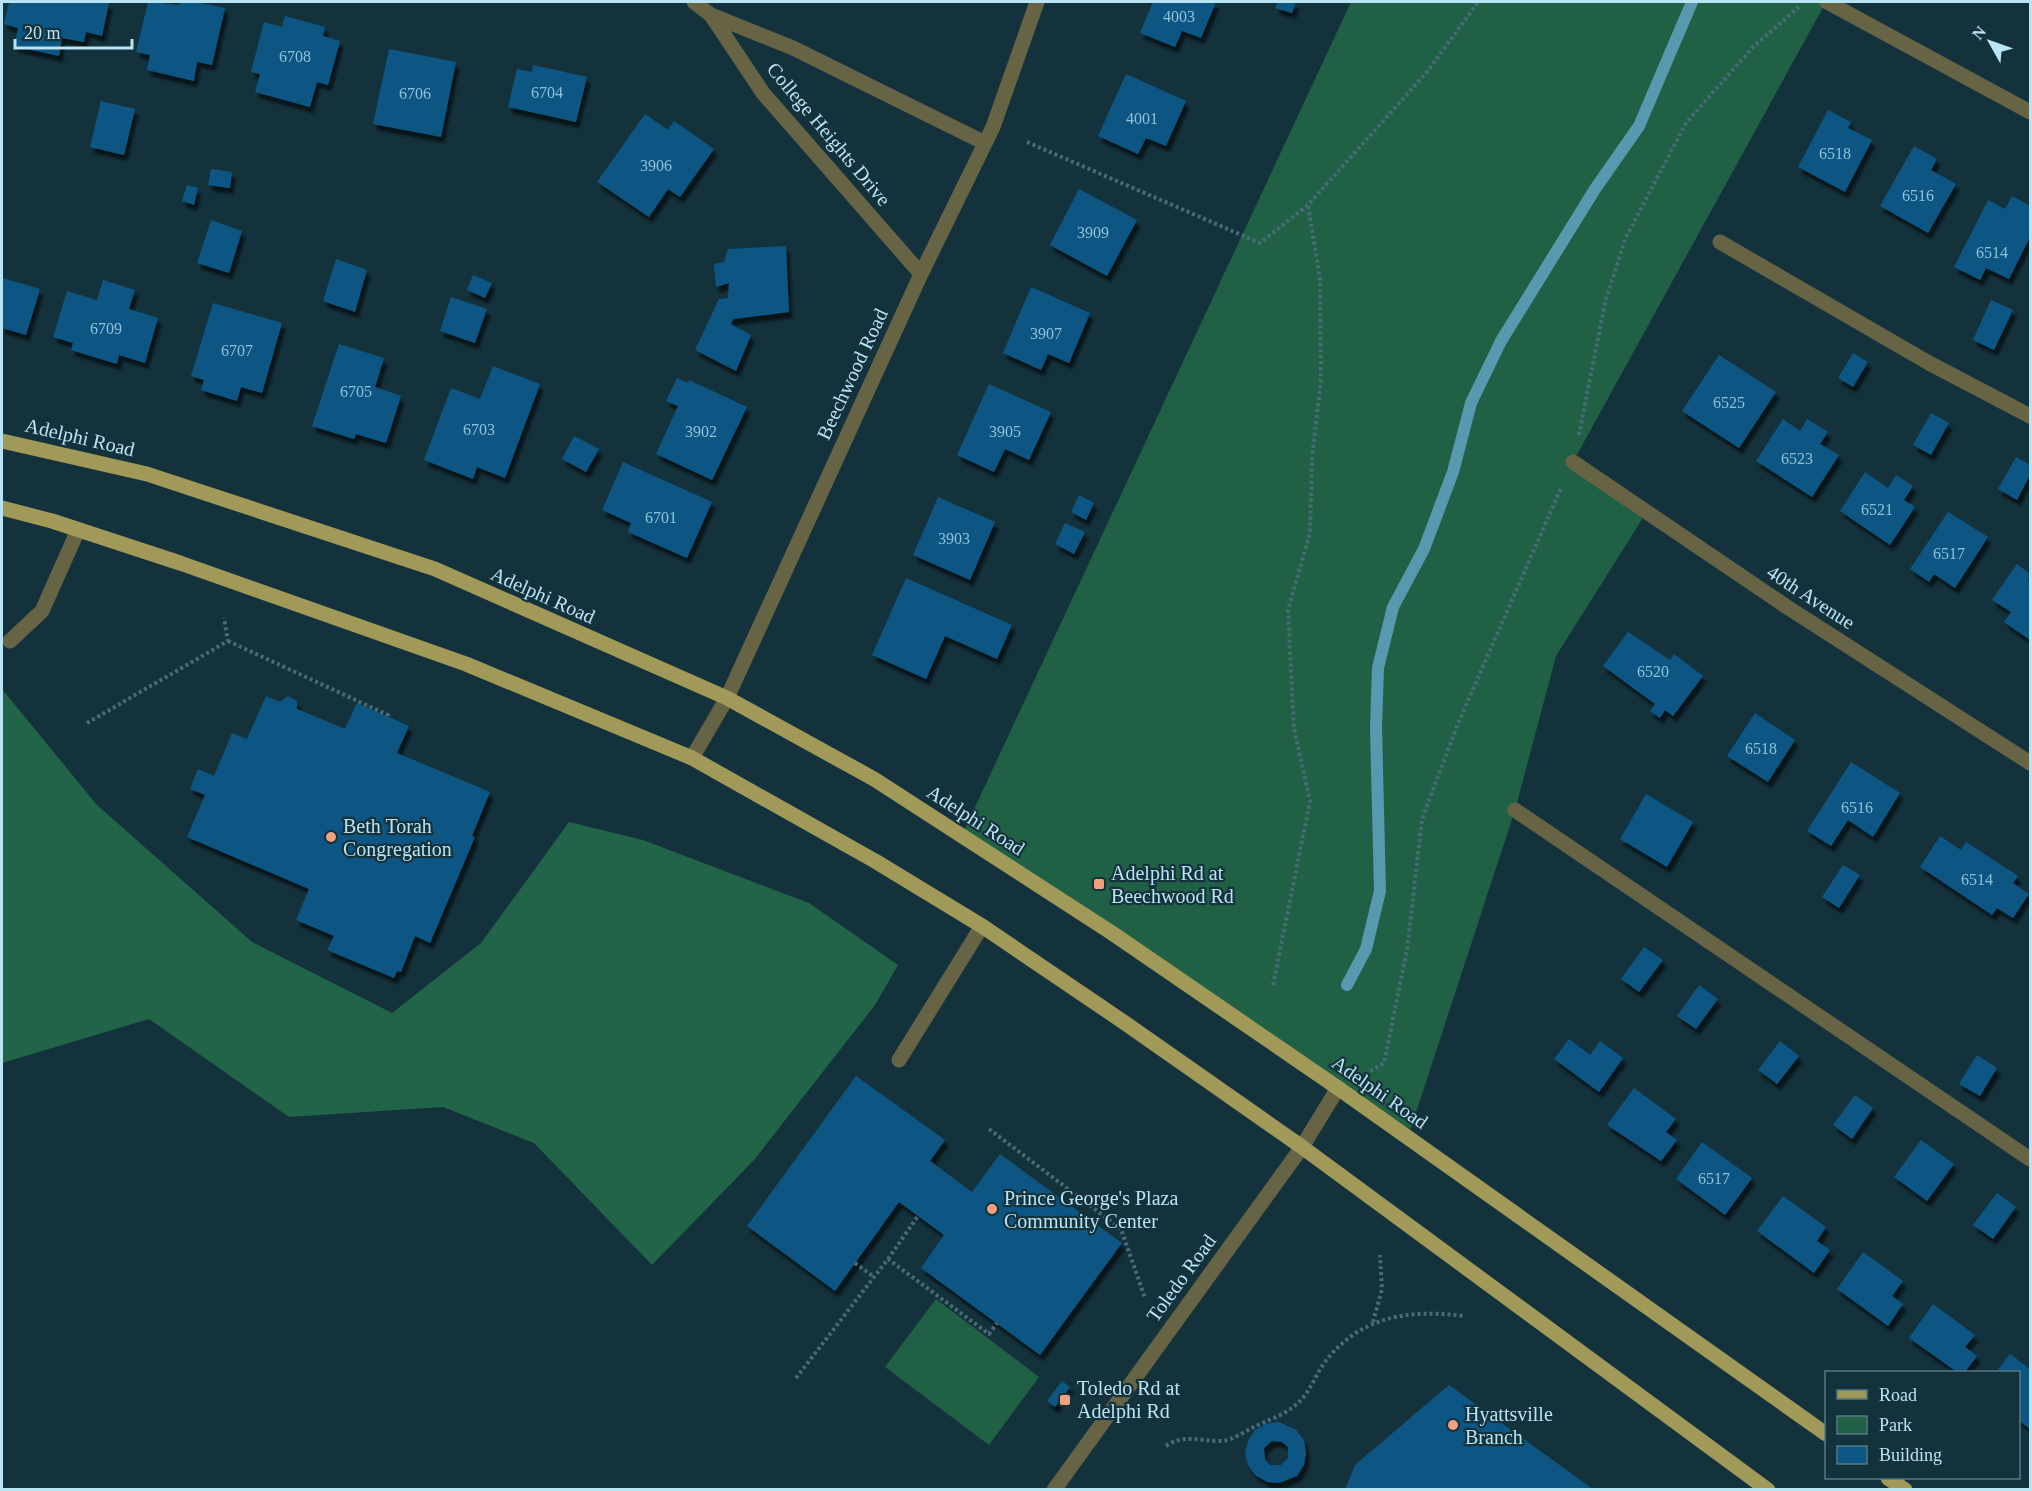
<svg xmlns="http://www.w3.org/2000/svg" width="2032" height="1491" font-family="Georgia,serif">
<defs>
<filter id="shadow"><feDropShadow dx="3.5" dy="6" stdDeviation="1.5" flood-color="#0009"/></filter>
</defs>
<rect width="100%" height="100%" fill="#14323c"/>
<path fill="#206146" d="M1351,2h475l-253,460 73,51 -90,143 -41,154 -107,327 -446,-302z
M936,1299l103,78 -50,68 -104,-78z"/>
<path fill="#216448" d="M2,689l95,116 155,137 140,71 89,-70 88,-121 74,18 166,63 89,62 -23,40 -121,155 -102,105 -118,-122 -91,-36 -154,10 -140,-98 -147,44z"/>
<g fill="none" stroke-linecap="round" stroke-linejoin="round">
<path stroke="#5899af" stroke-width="12" d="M1347,985l19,-36 14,-58 -4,-164 2,-59 15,-61 31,-58 29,-77 18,-69 30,-62 94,-152 44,-63 53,-124"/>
</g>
<path fill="#0c5783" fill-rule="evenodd" filter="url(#shadow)" d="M9,2h92l8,1 -7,33 -16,-4 -2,10 -22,-4 -3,18 -45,-10 4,-18 -14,-4z
M148,2l31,3 1,-3h15l30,6 -13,57 -15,-3 -3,19 -47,-11 3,-15 -14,-3z
M1153,2h63l-15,36 -19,-7 -7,16 -35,-14z
M1278,2h18l-4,11 -17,-5z
M285,16l40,11 -2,9 17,5 -12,44 -11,-3 -7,25 -55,-15 5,-18 -9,-2 13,-50 18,5z
M389,49l67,13 -15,75 -68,-13z
M533,65l54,12 -11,45 -68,-15 9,-38 15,3z
M1126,74l60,27 -20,45 -20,-8 -8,16 -40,-18z
M101,101l34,8 -11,46 -34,-8z
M1828,110l23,12 -3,6 24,12 -27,52 -47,-25z
M645,114l23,16 6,-9 40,28 -34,48 -12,-8 -19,28 -52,-35z
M1914,146l23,13 -6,11 25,14 -28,49 -48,-27z
M211,169l21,3 -2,16 -22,-3z
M187,185l11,3 -4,17 -12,-4z
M1079,189l58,31 -30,56 -57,-31z
M2012,196l18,10v31l-21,42 -23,-11 -6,12 -26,-13 34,-67 17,9z
M211,220l31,11 -13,42 -32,-10z
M786,246l3,66 -56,7 -2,5 20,11 -15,36 -41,-21 24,-51 9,-1 1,-15 -13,4 -2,-23 10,-2 4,-13z
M336,259l31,11 -12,42 -32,-11z
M473,275l19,8 -7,15 -18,-8z
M2,278l38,11 -14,46 -24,-7z
M103,280l32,10 -6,19 29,9 -13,45 -26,-8 -2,9 -46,-14 2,-7 -20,-6 14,-46 30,9z
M1031,287l59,26 -21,50 -21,-9 -7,16 -38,-17z
M451,297l36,12 -12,34 -35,-12z
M1991,300l22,10 -19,40 -21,-10z
M213,303l69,20 -20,70 -21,-6 -4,14 -36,-11 3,-10 -13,-4z
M339,344l45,14 -9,29 26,9 -15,47 -30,-9 -2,5 -42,-13z
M1853,353l15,9 -15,25 -15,-9z
M1719,355l57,37 -37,56 -57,-37z
M493,366l47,18 -35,94 -28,-11 -4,12 -49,-19 27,-72 29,11z
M677,378l11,5 1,-3 58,27 -35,73 -56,-26 22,-48 -12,-5z
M989,384l62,28 -22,48 -24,-11 -11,23 -37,-17z
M1931,413l18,10 -18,32 -18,-10z
M1783,419l17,12 7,-12 21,13 -8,12 19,11 -27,42 -56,-36z
M574,436l25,13 -13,23 -24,-13z
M2016,457l14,8v10l-13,25 -19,-11z
M623,462l89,40 -25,56 -59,-26 3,-9 -29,-13z
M1865,472l23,16 8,-13 17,11 -9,14 11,7 -25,38 -50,-34z
M1079,495l15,8 -8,17 -15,-8z
M938,497l57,25 -25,58 -57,-25z
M1948,512l40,25 -33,51 -21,-14 -5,8 -19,-13z
M1065,523l20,9 -11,22 -19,-10z
M2017,564l13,10 -2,8 2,1v57l-26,-18 7,-10 -19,-12z
M906,578l106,47 -15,34 -52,-23 -19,43 -54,-24z
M1628,632l42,28 4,-6 29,22 -30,40 -8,-6 -5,8 -10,-7 5,-7 -52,-38z
M266,696l14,6 8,-6 9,5v8l48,20 12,-26 52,23 -12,27 93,39 -18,44 3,1 -45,106 -15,-7 -14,36 -4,-1 -3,7 -67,-28 7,-14 -38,-16 13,-31 -122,-52 18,-42 -15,-6 8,-20 16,7 18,-43 15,6z
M1755,713l40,27 -27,42 -41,-26z
M1851,762l49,31 -27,44 -25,-17 -17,26 -24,-15z
M1646,794l47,28 -26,45 -47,-28z
M1940,836l21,14 5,-8 52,34 -5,7 16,11 -16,24 -16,-10 -5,7 -72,-48z
M1843,865l17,10 -21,33 -17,-11z
M1644,947l19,13 -24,32 -18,-13z
M1699,985l19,14 -22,30 -19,-13z
M1569,1039l21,16 10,-14 23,17 -24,34 -45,-33z
M1780,1041l19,15 -22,28 -19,-14z
M1977,1055l20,13 -17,28 -21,-12z
M856,1076l89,64 -15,21 42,31 28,-38 122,89 -82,112 -119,-87 23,-33 -45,-33 -64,89 -88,-65z
M1634,1088l42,31 -10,13 11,8 -16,21 -54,-36z
M1855,1095l18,13 -21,31 -19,-14z
M1921,1140l33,24 -27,37 -33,-24z
M1702,1142l50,36 -27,37 -49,-36z
M1997,1193l19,14 -23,32 -20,-14z
M1783,1196l43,31 -9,14 13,9 -16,23 -57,-42z
M1863,1252l40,29 -11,15 11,8 -15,22 -51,-37z
M1933,1304l42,31 -10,12 12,9 -12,16h-8l-48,-34z
M2010,1354l20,15v60l-12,-9v-48h-22z
M1062,1381l8,6 -15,20 -8,-6z
M1449,1385l145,105h-249l10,-25z
M1279,1422l17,8 8,10 2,13 -2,12 -7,11 -18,7 -12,-1 -12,-7 -7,-10 -3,-12 3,-12 7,-11 11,-6zM1272,1441l10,1 6,5v11l-7,7h-11l-5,-6 -1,-11z"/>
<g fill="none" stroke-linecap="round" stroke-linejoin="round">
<path stroke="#496b77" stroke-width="4" stroke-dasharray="3 3" stroke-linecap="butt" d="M1027,142l233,101 48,-38 119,-133 51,-70
M1579,435l26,-132 20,-64 61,-116 67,-76 47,-41
M228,641l160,74 -1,2
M87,723l141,-82 -4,-23
M1273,985l37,-184 -16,-72 -6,-119 22,-77 2,-75 9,-79 -1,-100 -12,-74
M1365,1074l19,-11 23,-113 15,-131 35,-93 104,-238
M989,1129l132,100 24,69
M888,1259l30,-43
M855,1263l19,14
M1373,1322l9,-33 -2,-34
M796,1378l92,-119 101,75 8,-11
M1166,1446c19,-13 36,-4 57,-5 9,-1 21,-9 29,-13 13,-7 30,-12 41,-21 16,-11 21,-30 32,-45 35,-46 84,-53 139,-46"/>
<path stroke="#676445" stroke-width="15" d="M694,2l17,13 52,78 158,181
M1827,2l203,110
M711,15l82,33 192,95
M1720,242l209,121 101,53
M1573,462l214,145 243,156
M10,641l32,-30 36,-81
M692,758l35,-60 194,-424 72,-147 44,-125
M1515,810l515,349
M899,1060l83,-134
M1054,1490l248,-343 36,-59"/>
<path stroke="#a19958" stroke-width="15" d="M2,441l145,33 288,95 292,129 147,81 238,154 226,155 488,346
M2,508l50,13 128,42 286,101 226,94 183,103 107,65 143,97 177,124 466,343
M1888,1478l17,12"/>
</g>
<g fill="#f2a080" stroke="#14323c" stroke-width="2">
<circle cx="331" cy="837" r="6"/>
<rect x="1093" y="878" width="12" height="12" rx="3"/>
<circle cx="992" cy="1209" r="6"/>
<rect x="1059" y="1394" width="12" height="12" rx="3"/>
<circle cx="1453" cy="1425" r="6"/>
</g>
<g text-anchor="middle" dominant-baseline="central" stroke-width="4.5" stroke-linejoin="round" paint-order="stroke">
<g font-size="16" fill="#8ec1d8">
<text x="1179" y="16">4003</text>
<text x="295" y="56">6708</text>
<text x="547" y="92">6704</text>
<text x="415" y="93">6706</text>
<text x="1142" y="118">4001</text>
<text x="1835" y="153">6518</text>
<text x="656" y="165">3906</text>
<text x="1918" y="195">6516</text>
<text x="1093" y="232">3909</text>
<text x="1992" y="252">6514</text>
<text x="106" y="328">6709</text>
<text x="1046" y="333">3907</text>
<text x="237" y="350">6707</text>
<text x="356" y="391">6705</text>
<text x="1729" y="402">6525</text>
<text x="479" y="429">6703</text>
<text x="701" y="431">3902</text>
<text x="1005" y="431">3905</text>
<text x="1797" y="458">6523</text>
<text x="1877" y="509">6521</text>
<text x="661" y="517">6701</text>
<text x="954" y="538">3903</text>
<text x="1949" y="553">6517</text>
<text x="1653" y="671">6520</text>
<text x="1761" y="748">6518</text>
<text x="1857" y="807">6516</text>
<text x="1977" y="879">6514</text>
<text x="1714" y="1178">6517</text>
</g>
<g font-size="20" fill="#b9e4f4" stroke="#14323c">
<text transform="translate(829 134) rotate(50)">College Heights Drive</text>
<text transform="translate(852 374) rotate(-65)">Beechwood Road</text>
<text transform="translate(80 437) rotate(13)">Adelphi Road</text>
<text transform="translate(543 595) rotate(24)">Adelphi Road</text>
<text transform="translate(1811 597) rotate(33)">40th Avenue</text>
<text transform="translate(976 820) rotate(33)">Adelphi Road</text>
<text transform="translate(1380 1092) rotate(35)">Adelphi Road</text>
<text transform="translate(1181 1278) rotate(-54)">Toledo Road</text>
</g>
<g font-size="20" fill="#b9e4f4" stroke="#14323c" text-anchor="start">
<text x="343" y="826">Beth Torah<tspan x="343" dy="23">Congregation</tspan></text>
<text x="1111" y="873">Adelphi Rd at<tspan x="1111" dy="23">Beechwood Rd</tspan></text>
<text x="1004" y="1198">Prince George's Plaza<tspan x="1004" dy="23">Community Center</tspan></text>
<text x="1077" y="1388">Toledo Rd at<tspan x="1077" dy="23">Adelphi Rd</tspan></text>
<text x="1465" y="1414">Hyattsville<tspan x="1465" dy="23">Branch</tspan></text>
</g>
</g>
<rect width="2032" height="1491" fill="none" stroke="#b9e4f4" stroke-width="6"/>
<rect x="1825" y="1371" width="195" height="108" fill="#14323c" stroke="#567986" stroke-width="1.5"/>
<rect x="1837" y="1390" width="30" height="9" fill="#a19958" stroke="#567986" stroke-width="1.5"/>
<text x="1879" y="1401" font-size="18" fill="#b9e4f4">Road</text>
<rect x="1837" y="1416" width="30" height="18" fill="#206146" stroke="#567986" stroke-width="1.5"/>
<text x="1879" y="1431" font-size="18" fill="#b9e4f4">Park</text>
<rect x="1837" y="1446" width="30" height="18" fill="#0c5783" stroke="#567986" stroke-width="1.5"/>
<text x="1879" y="1461" font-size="18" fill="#b9e4f4">Building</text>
<g transform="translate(1990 42) rotate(310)" stroke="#14323c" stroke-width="4.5" paint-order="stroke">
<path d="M0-4.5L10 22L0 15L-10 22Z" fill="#b9e4f4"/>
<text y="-9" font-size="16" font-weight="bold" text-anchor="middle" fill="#b9e4f4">N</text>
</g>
<path d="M15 39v9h117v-9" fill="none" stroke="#b9e4f4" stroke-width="3"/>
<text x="24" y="39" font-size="18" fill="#b9e4f4" stroke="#14323c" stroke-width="4.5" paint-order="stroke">20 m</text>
</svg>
